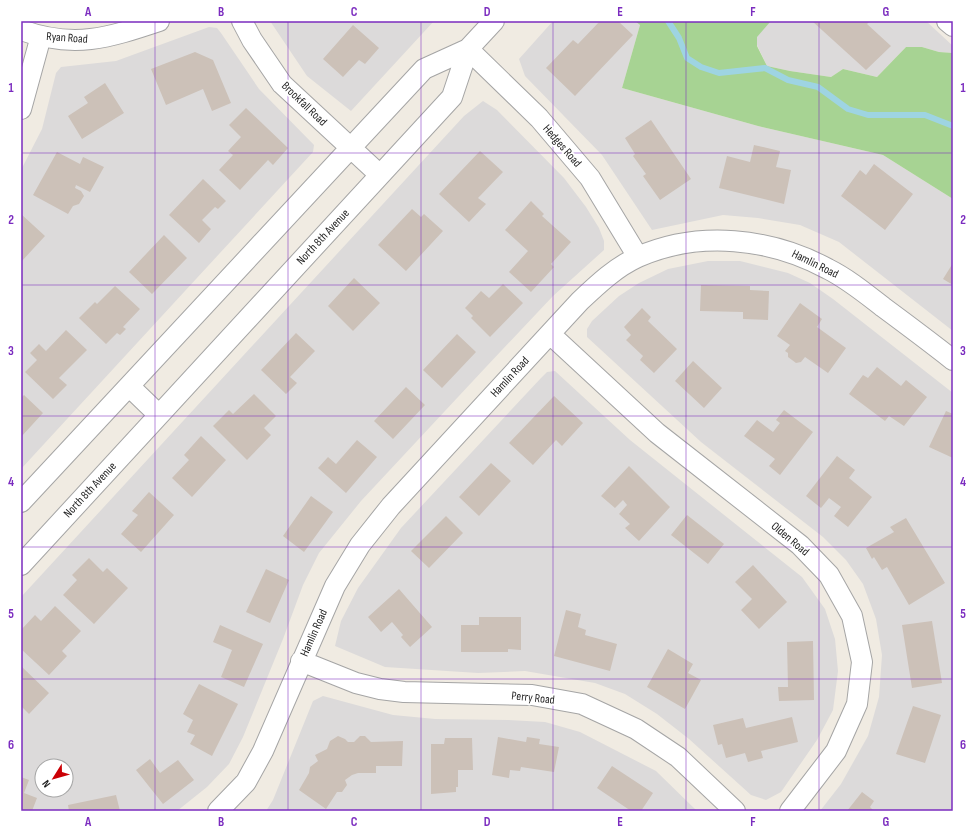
<svg xmlns="http://www.w3.org/2000/svg" width="974" height="832" font-family="'Sofia Sans Condensed',sans-serif">
<rect width="100%" height="100%" fill="#f0ebe2"/>
<path fill="#dcdada" fill-rule="evenodd" d="M270,21h164l-83,90 -44,-35z
M553,21h82l5,4 -18,63 136,38 125,29 70,44v132l-114,-89 -39,-17 -42,-7 -35,-3 -71,15 -50,-75 -77,-79 -6,-17z
M771,21h155l27,25v7l-14,-1 -17,-5h-16l-29,30 -34,-8 -12,8 -41,-6 -23,-5 -10,-21v-9z
M209,27l8,1 4,5 38,56 55,56 -1,7 -292,317v-299l21,-41 14,-56 5,-6 55,-6z
M483,101l14,9 67,68 22,29 13,21 5,13v9l-51,46 -67,71 -125,134 -42,52 -16,32 -20,54 -40,98 -14,27 -22,23 -30,24h-156v-214l443,-481zM42,766h24v24h-24z
M708,261h32l48,12 22,10 23,16 120,94v418h-133l21,-27 27,-48 11,-39 3,-42 -6,-36 -13,-35 -17,-24 -23,-23 -122,-95 -114,-105v-8l5,-8 27,-25 20,-13 29,-14z
M555,371l75,69 172,137 23,32 10,30 3,32 -5,39 -16,30 -36,52 -15,8 -15,-5 -62,-56 -32,-25 -32,-20 -30,-11 -70,-12 -47,2 -93,-6 -50,-21 6,-25 17,-33 43,-60 140,-150 6,-6z
M323,696l70,19 42,4 73,1 37,2 35,10 76,39 41,40h-431l7,-11 40,-99z"/>
<path fill="#a7d393" d="M635,21h136l-14,16v9l10,20 23,5 41,6 12,-8 34,8 29,-30h16l17,5 14,1v146l-70,-44 -125,-29 -136,-38 18,-63z"/>
<g fill="none" stroke-linecap="round" stroke-linejoin="round">
<path stroke="#9ed4e2" stroke-width="6" d="M668,21l11,17 8,20 14,9 18,6 46,-5 23,12 30,7 30,22 20,6h57l28,11"/>
</g>
<path fill="#ccc1b8" d="M600,21h18l15,14 -58,61 -29,-28 27,-28 5,4z
M812,21h58l-3,3 24,22 -25,24z
M353,25l26,23 -14,16 -6,-4 -16,17 -20,-18z
M195,52l18,8 18,43 -19,8 -9,-22 -37,16 -15,-36z
M105,83l19,30 -42,26 -14,-23 20,-13 -4,-6z
M246,108l42,40 -15,17 -5,-5 -28,30 -21,-20 14,-15 -5,-4 13,-14 -12,-12z
M651,120l40,59 -31,21 -17,-24 3,-2 -13,-18 2,-2 -10,-16z
M754,145l26,6 -4,16 15,3 -7,34 -65,-16 8,-32 23,6z
M480,151l23,21 -25,26 8,6 -17,18 -30,-28z
M57,152l23,12 3,-7 21,10 -14,25 -14,-7 -1,3 6,3 3,5 -5,8 -6,2 -5,8 -35,-19z
M874,164l39,30 -28,36 -44,-34 19,-26 6,5z
M203,179l23,22 -8,8 -3,-2 -13,13 9,9 -12,14 -30,-28z
M531,201l13,13 -2,2 29,26 -20,22 3,3 -23,25 -22,-20 19,-21 -23,-21z
M412,209l9,8 3,-3 19,17 -37,40 -28,-26z
M21,214l24,22 -24,26z
M164,235l23,23 -35,36 -23,-22z
M953,263v22l-10,-6z
M354,278l26,25 -27,28 -25,-25z
M503,284l20,19 -33,34 -19,-19 2,-2 -8,-8 16,-17 8,7z
M701,285l49,1v4l19,1 -1,29 -25,-1v-7l-43,-1z
M115,286l25,23 -17,18 3,2 -6,6 -3,-2 -11,11 -27,-26 16,-16 2,2z
M800,303l22,16 -5,8 29,21 -18,25 -23,-16 -4,5 -5,1 -8,-6v-4l-3,-2 5,-6 -13,-9z
M642,308l9,9 -3,4 29,28 -23,24 -14,-13 3,-4 -17,-16 5,-5 -7,-8z
M66,330l21,20 -28,28 8,7 -14,14 -28,-27 12,-12 -7,-7 9,-9 7,7z
M296,333l19,18 -25,26 7,6 -11,11 -25,-24z
M457,334l19,18 -34,36 -19,-18z
M693,361l29,27 -18,20 -29,-27z
M877,367l24,19 5,-6 21,17 -23,29 -15,-10 -4,5 -36,-27 14,-19 5,3z
M406,387l19,18 -32,34 -19,-18z
M254,394l22,22 -12,12 7,7 -24,25 -34,-34 16,-16 4,4z
M24,395l19,18 -22,24v-39z
M554,396l29,27 -21,23 -6,-6 -23,25 -24,-22z
M784,410l29,22 -33,43 -11,-9 6,-7 -31,-23 13,-16 16,12 7,-9 -4,-3z
M946,411l7,3v44l-24,-11z
M201,436l25,24 -34,37 -20,-19 17,-18 -5,-5z
M357,440l20,17 -31,36 -28,-25 10,-11 8,7z
M837,456l18,14 -6,8 23,19 -24,30 -14,-11 7,-9 -12,-9 -8,10 -15,-12z
M491,463l20,18 -32,35 -20,-19z
M629,466l41,41 -31,34 -14,-13 5,-4 -11,-10 8,-9 -4,-5 -8,8 -14,-12z
M149,492l25,23 -33,37 -20,-18 17,-19 -6,-4z
M311,496l22,16 -29,40 -21,-16z
M687,515l37,29 -16,20 -37,-29z
M446,516l17,17 -34,35 -18,-17z
M906,518l39,65 -36,22 -22,-38 -5,3 -8,-13 -2,2 -6,-11 28,-16 -4,-5z
M89,558l14,14 4,-4 21,20 -34,36 -31,-29 14,-15 -5,-5z
M753,565l34,37 -28,27 -18,-19 11,-11 -17,-17z
M266,569l23,11 -19,43 -24,-11z
M399,589l33,38 -22,20 -9,-10 2,-2 -11,-13 -11,10 -13,-15z
M55,606l26,25 -19,20 5,5 -18,19 -28,-26v-19l14,-15 6,6z
M566,610l15,4 -3,13 8,3 -1,5 32,9 -7,27 -56,-15z
M479,617h42v33l-13,-1v3h-47v-27h18z
M932,621l10,62 -30,5 -10,-63z
M220,625l43,19 -19,43 -23,-10 11,-27 -19,-8z
M813,641l1,59 -35,1 -1,-14h10l-1,-45z
M668,649l25,15 -5,9 13,7 -16,29 -38,-22z
M21,666l28,27 -20,21 -8,-8z
M199,684l39,20 -26,52 -22,-12 5,-9 -8,-3 6,-12 -10,-6z
M913,706l28,9 -16,48 -29,-9z
M792,717l6,25 -37,9 2,7 -15,4 -3,-9 -19,5 -4,-14 -4,1 -5,-20 30,-7 3,10z
M338,736l7,3 3,3h6l6,-6h5l6,6 32,-1 -1,25h-26v7h-18l-6,2 -7,5 2,5 -5,7h-5l-11,17 -27,-19 10,-17 1,-6 8,-6 -3,-6 12,-6 3,-8z
M498,737l28,5 1,-5 13,2 -1,5 20,3 -5,25 -33,-5 -1,4 -10,-1 -1,8 -17,-3z
M445,738h27l1,32h-15v17h-2v5l-25,2v-50h13z
M150,759l10,14 18,-13 16,20 -31,24 -27,-34z
M612,766l41,27 -12,18h-10l-34,-23z
M21,777l8,3 -5,13 13,5 -5,13h-11z
M862,792l12,9 -4,6 4,4h-27z
M116,795l4,16h-51l-1,-6z"/>
<g fill="none" stroke-linecap="round" stroke-linejoin="round">
<g stroke="#a5a5a5" stroke-width="22">
<path id="street" d="M242,21l10,19 30,44 98,91
M947,21l6,5
M21,30c53,19 87,8 138,-9
M468,49l71,69 51,60 48,79
M21,109l20,-73
M550,334l107,99 143,112 29,30 23,41 10,46 -5,42 -21,47 -46,60
M129,386l30,29
M21,502l403,-433 44,-20 26,-28
M21,565l431,-468 16,-48
M301,661l55,22 24,6 24,3 128,3 50,9 54,25 42,28 57,54
M218,811l28,-29 17,-31 72,-165 25,-41 31,-39 189,-205c18,-17 36,-34 58,-44 61,-27 133,-19 190,12 20,10 37,24 55,38 23,17 47,35 70,53"/>
</g>
<use href="#street" stroke="#fff" stroke-width="20"/>
</g>
<path fill="none" stroke="#7b2cbf" stroke-width="1" stroke-opacity="0.55" d="M155,21v790M288,21v790M421,21v790M553,21v790M686,21v790M819,21v790M21,153h932M21,285h932M21,416h932M21,547h932M21,679h932"/>
<g text-anchor="middle" dominant-baseline="central" stroke-width="4" stroke-linejoin="round" paint-order="stroke">
<g font-size="12" fill="#1e1e1e" stroke="#fff">
<text transform="translate(67 38) rotate(4)">Ryan Road</text>
<text transform="translate(304 104) rotate(44)">Brookfall Road</text>
<text transform="translate(562 146) rotate(49)">Hedges Road</text>
<text transform="translate(323 237) rotate(-47)">North 8th Avenue</text>
<text transform="translate(815 264) rotate(26)">Hamlin Road</text>
<text transform="translate(510 377) rotate(-47)">Hamlin Road</text>
<text transform="translate(90 490) rotate(-47)">North 8th Avenue</text>
<text transform="translate(790 539) rotate(40)">Olden Road</text>
<text transform="translate(314 633) rotate(-66)">Hamlin Road</text>
<text transform="translate(533 698) rotate(6)">Perry Road</text>
</g>
</g>
<rect width="974" height="832" fill="none" stroke="#ffffff" stroke-width="44"/>
<g transform="translate(54 778) rotate(233)"><circle r="19" fill="#ffffff" stroke="#a5a5a5"/>
<path d="M0-3L7 15L0 10L-7 15Z" fill="#cb0005"/>
<text y="-6" font-size="11" font-weight="bold" text-anchor="middle" fill="#1e1e1e">N</text>
</g>
<rect x="22" y="22" width="930" height="788" fill="none" stroke="#7b2cbf" stroke-width="1.5"/>
<g font-size="13" text-anchor="middle" font-weight="bold" fill="#7b2cbf">
<text x="88" y="16">A</text>
<text x="221" y="16">B</text>
<text x="354" y="16">C</text>
<text x="487" y="16">D</text>
<text x="620" y="16">E</text>
<text x="753" y="16">F</text>
<text x="886" y="16">G</text>
<text x="11" y="92">1</text>
<text x="963" y="92">1</text>
<text x="11" y="224">2</text>
<text x="963" y="224">2</text>
<text x="11" y="355">3</text>
<text x="963" y="355">3</text>
<text x="11" y="486">4</text>
<text x="963" y="486">4</text>
<text x="11" y="618">5</text>
<text x="963" y="618">5</text>
<text x="11" y="749">6</text>
<text x="963" y="749">6</text>
<text x="88" y="826">A</text>
<text x="221" y="826">B</text>
<text x="354" y="826">C</text>
<text x="487" y="826">D</text>
<text x="620" y="826">E</text>
<text x="753" y="826">F</text>
<text x="886" y="826">G</text>
</g>
</svg>
